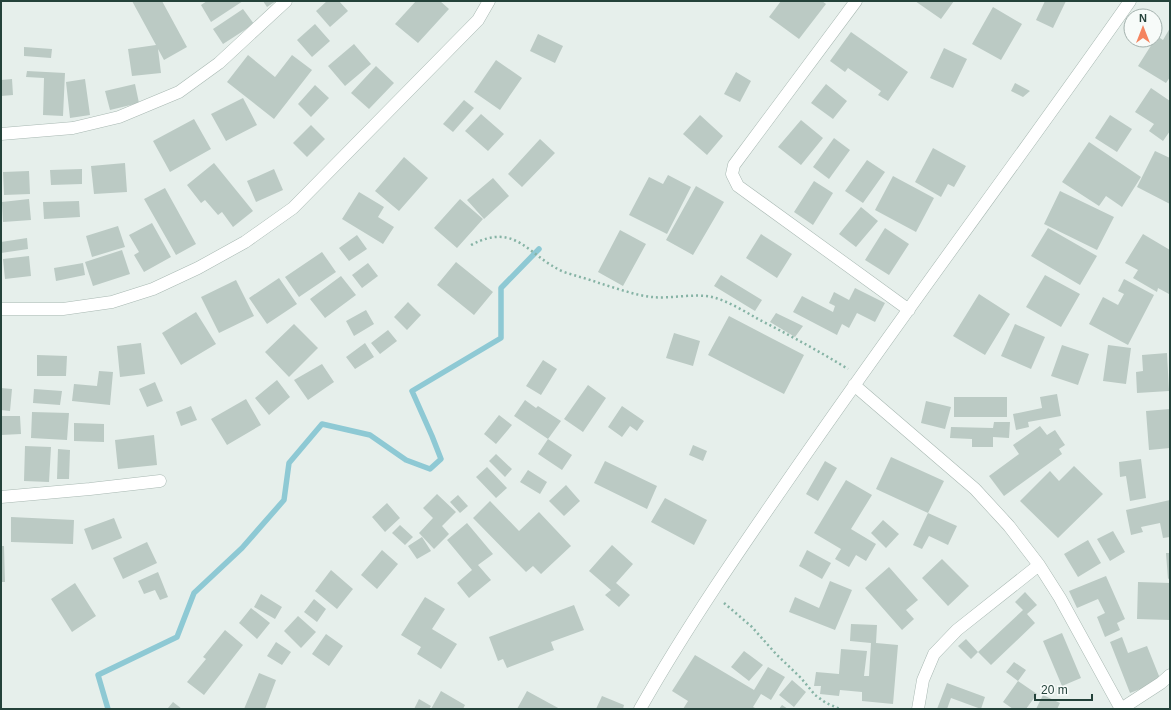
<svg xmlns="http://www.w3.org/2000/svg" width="1171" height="710" font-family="Helvetica,sans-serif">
<rect width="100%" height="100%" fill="#e6efeb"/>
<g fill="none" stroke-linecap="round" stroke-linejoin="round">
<path stroke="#8ec9d4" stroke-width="5.5" d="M108,709l-10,-34 79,-38 17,-44 48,-45 42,-48 5,-37 33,-39 48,11 36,25 24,9 11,-10 -9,-23 -20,-45 89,-53v-50l38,-39"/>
</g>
<path fill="#bbcac4" d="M132,1h30l25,46 -23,13 -6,-11 3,24 -29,3 -4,-27 28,-4z
M207,1h36l-32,21 -10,-17z
M263,1h13l-9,6z
M327,1h12l9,10 -18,16 -14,-16z
M416,1h24l9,8 -31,34 -23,-19z
M781,1h41l4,3 -27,35 -30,-22z
M915,1h39l-13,18z
M1045,1h21l-13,27 -17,-8z
M993,7l29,17 -21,36 -29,-16z
M243,9l11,15 -31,20 -10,-15z
M315,24l15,17 -18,16 -15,-17z
M1170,28v49l-4,6 -28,-17 19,-30 6,4z
M851,32l57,40 -20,29 -10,-6 3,-4 -33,-23 -3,4 -15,-11z
M538,34l25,12 -8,17 -25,-12z
M354,44l17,20 -26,22 -17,-20z
M24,47l28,2 -1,9 -27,-2z
M944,48l23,11 -14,29 -23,-10z
M248,55l27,22 17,-22 20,15 -38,49 -47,-37z
M496,60l26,18 -22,32 -26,-18z
M376,66l18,17 -25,26 -18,-16z
M27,71l38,2 -2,43 -20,-1 1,-37 -18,-1z
M736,72l15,9 -11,21 -16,-8z
M12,79l1,16 -12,1v-16z
M85,79l5,36 -20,3 -4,-36z
M1015,83l15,8 -7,6 -12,-6z
M135,84l4,19 -29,7 -5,-19z
M826,84l21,17 -14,18 -22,-16z
M315,85l14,13 -18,19 -13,-13z
M1151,88l19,13v30l-7,10 -14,-10 5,-7 -19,-12z
M243,98l14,27 -31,16 -15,-27z
M464,100l10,8 -21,24 -10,-8z
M481,114l23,20 -16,17 -23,-20z
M700,115l23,21 -16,19 -24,-21z
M1110,115l22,14 -15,23 -22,-14z
M194,119l17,30 -41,23 -17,-31z
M801,120l22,18 -22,27 -23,-18z
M311,125l14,14 -18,18 -14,-14z
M834,138l16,12 -21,29 -16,-12z
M540,139l15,14 -33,34 -14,-13z
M1089,142l52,35 -19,30 -16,-11 -7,10 -37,-24z
M933,148l33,18 -12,21 -6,-3 -7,13 -26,-15z
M1155,151l15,7v46l-33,-17z
M404,157l24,21 -29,33 -24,-20z
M867,160l18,12 -22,31 -18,-12z
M125,163l2,29 -33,2 -3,-28z
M214,163l39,48 -20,16 -11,-15 -4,3 -13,-15 -4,3 -14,-18z
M82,169v15l-31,1 -1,-15z
M274,169l9,21 -27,12 -9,-21z
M29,171l1,23 -26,1 -1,-23z
M668,175l23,12 -24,47 -38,-19 20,-38 14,7z
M893,176l41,22 -18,34 -41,-22z
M493,178l16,18 -25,23 -17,-19z
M814,181l19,12 -20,32 -19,-13z
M696,186l28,16 -31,53 -27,-15z
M165,188l31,56 -20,11 -32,-56z
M1060,191l54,26 -17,33 -53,-26z
M359,192l25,15 -6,10 16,10 -11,17 -41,-25z
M29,199l2,21 -28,2 -1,-20z
M460,199l23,20 -26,29 -23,-20z
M79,201l1,16 -36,2 -1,-17z
M861,207l17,14 -22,26 -17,-13z
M152,223l19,34 -27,15 -10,-17 5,-3 -10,-17z
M118,226l7,21 -33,10 -6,-21z
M885,228l24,16 -20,31 -24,-15z
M1048,228l49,28 -17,29 -49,-29z
M620,230l26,14 -23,42 -25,-14z
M761,234l31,20 -15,24 -31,-20z
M1143,234l27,16v42l-1,2 -11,-6 -1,4 -24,-14 5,-8 -13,-7z
M357,235l10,14 -18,12 -10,-13z
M27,238l1,11 -27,4v-11z
M122,250l8,24 -37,12 -8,-24z
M322,252l14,20 -37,25 -14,-20z
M29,256l2,20 -26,3 -2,-20z
M456,262l37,30 -19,23 -37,-30z
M83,263l2,12 -29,6 -2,-13z
M368,263l10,13 -16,12 -10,-13z
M721,275l41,25 -7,11 -41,-25z
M1045,275l35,19 -19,33 -35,-20z
M341,276l15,19 -31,23 -15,-19z
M279,278l18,26 -30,20 -18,-26z
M1124,279l30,16 -26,50 -39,-21 14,-27 15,8 6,-11 -6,-3z
M236,280l18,36 -35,17 -18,-36z
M855,288l30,15 -10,19 -18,-9 -8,15 -7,-4 -5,11 -44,-23 9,-16 31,16 2,-6 -6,-3 5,-11 15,8z
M979,294l31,20 -25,41 -32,-19z
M408,302l13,13 -14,15 -13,-13z
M366,310l8,14 -20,12 -8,-15z
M196,312l20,32 -35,21 -19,-32z
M776,313l27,13 -8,11 -25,-15z
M729,316l75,39 -20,39 -76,-39z
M294,324l24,24 -29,29 -24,-25z
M1015,324l30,13 -14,32 -30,-13z
M388,330l9,11 -17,13 -9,-11z
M674,333l26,8 -7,25 -27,-8z
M141,343l4,31 -25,3 -3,-31z
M365,343l9,14 -19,12 -9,-12z
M1062,345l27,9 -11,31 -27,-9z
M1108,345l23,3 -5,36 -23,-3z
M1167,353l2,38 -32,2 -1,-21 7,-1 -1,-16z
M37,355l30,1 -1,20h-29z
M543,360l14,9 -16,26 -15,-9z
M322,364l12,18 -26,18 -14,-20z
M99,371l14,1 -3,33 -38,-4 2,-17 23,2z
M277,380l13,17 -21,18 -14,-17z
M155,382l8,19 -16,6 -8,-18z
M588,385l18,13 -23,34 -19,-13z
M1,388l11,1 -2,22 -9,-1z
M34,389l28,2 -2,14 -27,-2z
M1057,394l4,22 -33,6 1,5 -13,3 -3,-16 29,-6 -2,-11z
M954,397h53v20h-53z
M246,399l15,26 -34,20 -16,-26z
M525,400l11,8 2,-2 23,15 -13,18 -34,-23z
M926,401l25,6 -6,22 -24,-6z
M191,406l6,14 -16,6 -5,-14z
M622,406l22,15 -7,10 -7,-5 -8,11 -14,-10z
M1170,409v39l-21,2 -3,-39z
M32,412l37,1 -2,27 -36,-2z
M499,415l13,10 -16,19 -12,-10z
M1,416h19l1,18 -20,1z
M994,422h16l-1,16 -16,-1v10h-21v-8l-22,-1 1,-11 42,1z
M74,423l30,1v18l-30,-1z
M1040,426l7,9 8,-5 10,15 -6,4 3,5 -58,42 -15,-20 30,-22 -6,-9z
M154,435l3,30 -39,4 -3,-29z
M548,439l24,16 -10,15 -24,-16z
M693,445l14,6 -4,10 -14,-6z
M25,446l26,1 -2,35 -25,-1z
M58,449l12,1 -1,29h-12z
M496,454l16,15 -7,8 -16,-16z
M891,457l53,24 -16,32 -52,-24z
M1141,459l5,39 -16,3 -4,-25 -6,1 -1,-15z
M605,461l52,25 -10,23 -53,-26z
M825,461l12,7 -19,33 -12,-7z
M1074,466l29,28 -45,44 -38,-37 30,-30 9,10z
M487,467l20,21 -11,10 -20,-21z
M528,470l19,12 -7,12 -20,-12z
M846,480l26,15 -21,34 25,15 -10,17 -10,-6 -7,12 -14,-8 6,-10 -27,-16z
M566,485l14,16 -16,15 -15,-15z
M437,494l19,18 -14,14 7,8 -15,15 -15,-16 14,-15 -10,-10z
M458,495l10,11 -8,7 -10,-11z
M665,498l42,22 -13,25 -43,-23z
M1170,500v37l-7,1 -3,-15 -19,4 2,5 -12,3 -5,-25z
M490,501l29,30 20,-19 32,34 -30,28 -8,-8 -7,6 -53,-54z
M387,503l13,15 -15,14 -13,-15z
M928,513l29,13 -9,19 -19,-9 -7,13 -9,-4z
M11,517l63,3 -1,24 -62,-2z
M114,518l8,20 -30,12 -8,-21z
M883,520l16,14 -13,14 -15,-15z
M467,523l26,31 -15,11 13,15 -22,18 -12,-15 15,-13 -25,-30z
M400,525l13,12 -8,8 -13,-12z
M1113,531l12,21 -15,9 -13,-22z
M422,537l9,14 -14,8 -9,-13z
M1088,540l13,23 -23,14 -14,-23z
M147,542l10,21 -34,16 -10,-21z
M612,545l21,19 -17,19 14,12 -11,12 -14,-12 6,-5 -22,-19z
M1,546h3l1,36h-4z
M382,550l16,14 -21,25 -16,-14z
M807,550l24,13 -9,16 -23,-13z
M1166,553h4v25l-2,1z
M942,559l27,27 -21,20 -26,-28z
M889,567l29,33 -12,10 8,9 -12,11 -37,-42z
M331,570l22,19 -16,20 -22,-18z
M158,572l10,25 -8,3 -5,-10 -11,4 -6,-13z
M1106,576l19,43 -8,4 3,7 -15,7 -8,-20 8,-4 -7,-14 -21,9 -8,-17z
M830,581l22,9 -17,40 -46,-18 6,-15 24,11z
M1138,582l32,1v37l-33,-1z
M75,583l21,33 -24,16 -21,-33z
M1025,592l12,13 -10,9 8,9 -44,42 -13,-13 45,-42 -8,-8z
M261,594l21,13 -7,12 -21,-12z
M425,597l20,12 -13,20 25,15 -16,25 -24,-15 4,-7 -20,-12z
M314,599l12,10 -9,13 -13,-10z
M574,605l10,25 -33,12 3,8 -47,18 -4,-9 -5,2 -9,-24z
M251,608l19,15 -13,16 -18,-16z
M298,616l18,16 -15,16 -17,-17z
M851,624l26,1 -1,18 22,2 -5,59 -31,-3v-9l-22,-2 -1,6 -19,-2 1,-8h-7l2,-14 23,2 2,-25 26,2 -3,25h5l2,-33 -21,-2z
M225,630l18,15 -39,50 -17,-13 19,-23 -3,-2z
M1062,633l19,45 -19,8 -19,-45z
M326,634l17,12 -14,20 -17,-12z
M1122,637l6,16 19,-7 14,35 -31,12 -20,-51z
M966,639l12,13 -7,7 -13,-13z
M276,642l15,10 -9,13 -15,-9z
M744,651l19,14 -14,16 -18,-14z
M695,655l59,35 14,-23 17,10 -14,23 -10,-6 -8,13 4,2h-74l5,-8 -16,-10z
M1014,662l12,8 -8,11 19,13 -11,15h-13l-10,-7 15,-21 -12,-9z
M259,673l17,7 -11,29h-21z
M792,680l14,12 -12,15 -15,-12z
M947,683l38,14 -4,12 -30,-11 -4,11h-10z
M441,691l24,14 -2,4h-32z
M527,691l33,18h-43z
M1043,695l17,8 -3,6h-21z
M602,696l22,9 -1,4h-27z
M419,699l12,7 -2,3h-15z
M173,702l9,7h-13l-1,-1z
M782,705l6,4h-9z"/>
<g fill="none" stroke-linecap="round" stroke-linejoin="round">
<g stroke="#a8b8b2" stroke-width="13">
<path id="minor" d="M856,1l-122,164 -2,9 6,12 171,124
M1,134l72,-6 46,-11 60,-25 40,-29 67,-62
M1,309h62l49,-7 41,-13 45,-21 47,-26 48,-34 185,-188 11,-19
M854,385l121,104 34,37 30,39 21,33 61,111
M1,497l89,-8 70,-8
M640,709c47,-83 101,-161 155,-239 109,-158 225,-312 335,-469
M918,709l5,-29 11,-26 23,-24 82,-65
M1121,709l40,-26 9,-8"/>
</g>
<path stroke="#86b3a5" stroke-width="2.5" stroke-dasharray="2 3" stroke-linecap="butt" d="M471,245c46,-24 56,11 93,27 12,4 24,7 35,11 17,5 35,12 53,14 18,2 42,-4 60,0 16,4 32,14 46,22 31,16 61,32 90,50
M724,603l28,24 24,27 25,24 14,17 11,8 14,6"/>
<use href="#minor" stroke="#fff" stroke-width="12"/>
</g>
<rect width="1171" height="710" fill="none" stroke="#24423a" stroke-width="4"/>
<g transform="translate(1143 28)"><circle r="19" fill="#f7fbf9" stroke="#a3b1ad"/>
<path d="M0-3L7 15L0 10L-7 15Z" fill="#f4845f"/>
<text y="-6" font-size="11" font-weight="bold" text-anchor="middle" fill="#24423a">N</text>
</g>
<path d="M1035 694v6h57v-6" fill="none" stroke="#24423a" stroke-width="2"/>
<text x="1041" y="694" font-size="12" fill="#24423a" stroke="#f7fbf9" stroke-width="3" paint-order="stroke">20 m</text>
</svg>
